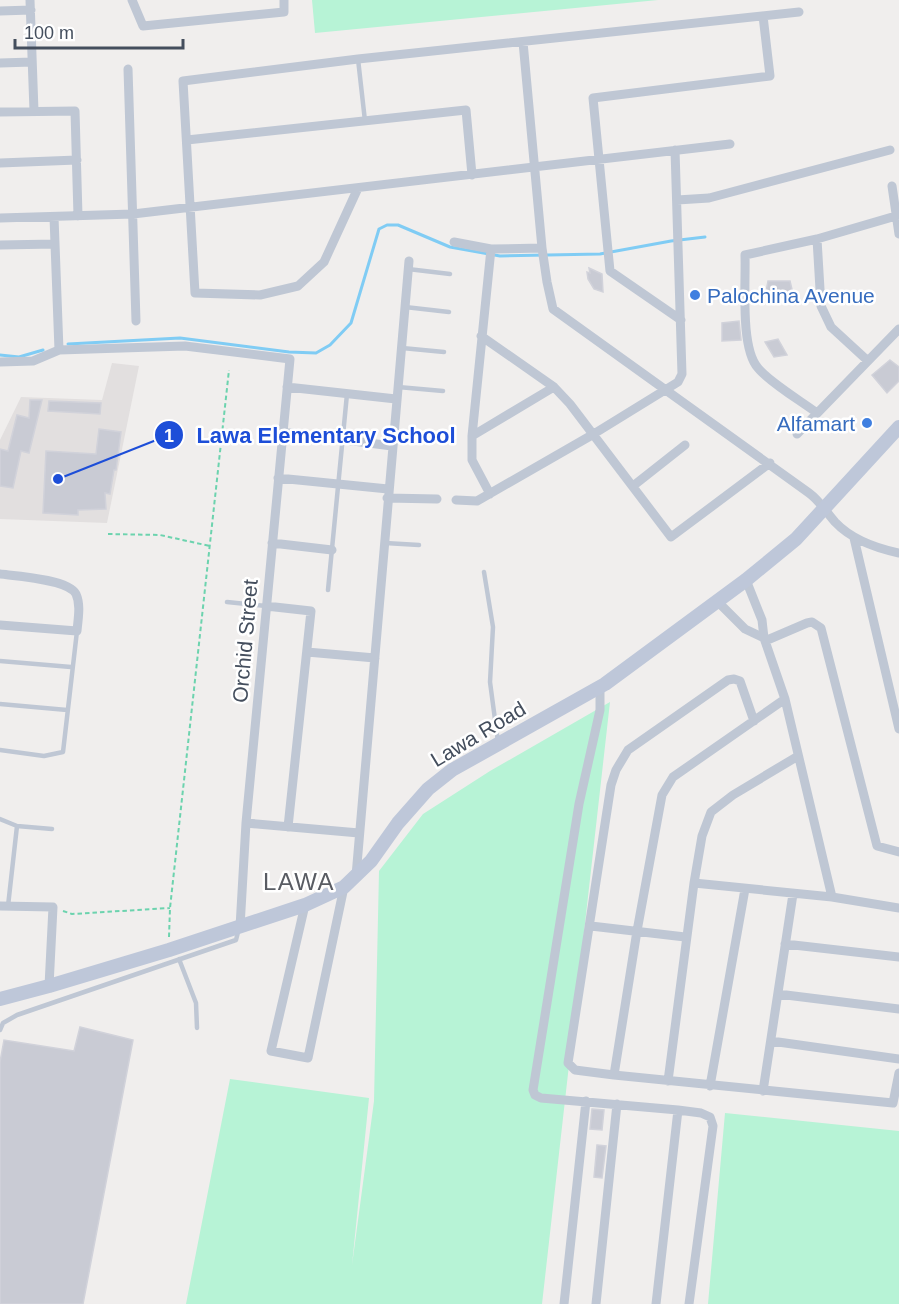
<svg xmlns="http://www.w3.org/2000/svg" width="899" height="1304" font-family="Arial,sans-serif">
<rect width="100%" height="100%" fill="#f0eeed"/>
<path fill="#e2dfdf" d="M112,363l27,3 -32,157 -107,-4v-79l21,-43 81,3z"/>
<path fill="#b7f3d6" d="M312,0h346l-343,33z
M610,702l-68,602h-356l44,-225 139,19 -17,167 22,-164 5,-230 44,-57 67,-43z
M725,1113l174,18v173h-191z"/>
<g fill="none" stroke-linecap="round" stroke-linejoin="round">
<path stroke="#80ccf4" stroke-width="3" d="M68,344l112,-6 109,14 27,1 14,-8 21,-22 28,-94 8,-4h11l52,22 50,9 100,-2 71,-13 34,-4
M0,355l19,2 24,-7"/>
</g>
<path fill="#c9cbd4" stroke="#d1d2da" stroke-width="1.5" d="M589,268l13,6 1,18 -9,-3 -6,-10 -1,-7 3,1z
M768,281h22l4,17 -29,-1z
M739,321l2,19 -19,1v-18z
M778,339l9,16 -13,2 -9,-15z
M890,360l9,7v14l-12,12 -15,-18z
M30,400h12l-13,53 -8,-2 -8,37 -13,-2v-37l8,2 9,-36 12,3z
M49,401l52,2 -1,11 -52,-3z
M99,429l22,3 -5,38h-2l-4,24 -5,-1 1,16 -28,1v5l-35,-2 3,-62 50,3z
M80,1027l53,13 -50,264h-83v-242l4,-22 70,11z
M592,1109l12,1 -2,20 -12,-1z
M597,1145l9,1 -4,32 -8,-1z"/>
<g fill="none" stroke-linecap="round" stroke-linejoin="round">
<path stroke="#6cd3ae" stroke-width="2" stroke-dasharray="4.5 3" stroke-linecap="butt" d="M108,534l52,1 50,11
M63,911l9,3 98,-6
M169,937l1,-29 59,-538"/>
<path stroke="#bfc7d4" stroke-width="4.5" d="M358,59l7,62
M408,269l42,5
M405,307l44,5
M402,348l42,4
M398,387l45,4
M385,543l34,2
M484,572l9,55 -3,55 8,60
M328,590l19,-196
M227,602l39,4
M0,661l71,6
M0,704l67,6
M0,750l44,6 19,-4 14,-121
M0,819l17,7 35,3
M8,906l9,-80
M179,959l17,44 1,25
M0,1030l3,-7 14,-8 219,-75 3,-12"/>
<path stroke="#bfc7d4" stroke-width="9" d="M30,0l4,111
M132,0l11,26 141,-14v-12
M0,11l31,-1
M523,42l19,206 5,34 6,27 256,184c11,8 17,19 26,29 17,18 40,26 64,31
M0,63l32,-1
M128,69l8,252
M0,112l75,-1 3,105
M187,140l279,-30 6,65
M0,163l77,-3
M892,186l7,48
M358,188l-34,74 -26,24 -38,9 -65,-2 -12,-212 175,-22 441,-47
M677,200l32,-2 181,-48
M54,217l5,133
M0,218l133,-4 597,-70
M817,239l4,67 10,21 37,34
M454,242l37,7 51,-1
M0,245l55,-1
M681,320l-71,-49 -17,-173 177,-22 -7,-60
M481,336l73,51 16,17 101,133 99,-74
M0,362l33,-1 26,-11 126,-4 105,13 -44,464 -6,104
M287,387l109,12
M817,413c-16,-12 -48,-31 -59,-45 -18,-20 -12,-85 -13,-113l72,-16 82,-24
M283,432l109,14
M797,434l102,-105
M472,436l82,-49
M278,478l110,11
M633,486l52,-41
M490,494l-18,-34v-24l19,-187
M387,498l50,1
M456,500l21,1 115,-66 86,-53 4,-8 -7,-224
M854,538l45,191
M272,543l60,7
M0,574c16,2 68,5 76,20 5,11 2,25 1,37l-77,-6
M746,580l16,40 2,18 21,61 47,198
M717,601l28,28 19,9
M266,606l45,5 -23,216
M765,641l42,-18 5,-1 9,6 56,218 22,6
M307,652l68,6
M600,687v23l-21,94 -46,286 2,5 6,3 137,12 23,3 9,4 3,9 -24,178
M754,721l-14,-40 -6,-2 -6,1 -100,70 -12,20 -5,15 -43,278 7,7 39,5 279,28 6,-30
M246,823l113,10
M356,876l53,-615
M694,883l138,14 67,11
M305,905l-34,146 37,7 36,-171
M0,906l53,1 -4,79
M591,926l94,11
M785,944l114,13
M778,994l121,15
M771,1041l128,18
M614,1075l23,-144 25,-136 11,-18 112,-78
M668,1081l26,-198 8,-47 9,-24 22,-17 65,-39
M710,1086l35,-197
M763,1091l30,-197
M564,1304l22,-203
M596,1304l21,-200
M656,1304l22,-194"/>
<path stroke="#bec7d9" stroke-width="14" d="M0,999l49,-13 120,-36 136,-45 39,-18 27,-26 27,-38 30,-34 24,-19 153,-86 141,-104 50,-41 103,-112"/>
</g>
<g fill="#3f7fe0" stroke="#fff" stroke-width="2">
<circle cx="695" cy="295" r="6"/>
<circle cx="867" cy="423" r="6"/>
</g>
<g text-anchor="middle" dominant-baseline="central" stroke-width="5" stroke-linejoin="round" paint-order="stroke">
<g font-size="21" fill="#366cbe" stroke="#fff" text-anchor="start">
<text x="707" y="295">Palochina Avenue</text>
<text x="855" y="423" text-anchor="end">Alfamart</text>
</g>
<g font-size="21" fill="#444e5d" stroke="#fff">
<text transform="translate(245 641) rotate(-85)">Orchid Street</text>
<text transform="translate(478 734) rotate(-31)">Lawa Road</text>
</g>
<g font-size="24" letter-spacing="1.5" fill="#595c63" stroke="#fff">
<text x="299" y="881">LAWA</text>
</g>
</g>
<path fill="none" stroke="#1d4ed8" stroke-width="2" d="M58 479L169 435"/>
<g fill="#1d4ed8" stroke="#fff" stroke-width="2">
<circle cx="58" cy="479" r="6"/>
<circle cx="169" cy="435" r="15"/>
</g>
<g font-size="18" text-anchor="middle" font-weight="bold" fill="#fff">
<text x="169" y="442">1</text>
</g>
<g font-size="22" text-anchor="middle" font-weight="bold" fill="#1d4ed8" stroke="#fff" stroke-width="5" stroke-linejoin="round" paint-order="stroke">
<text x="326" y="443">Lawa Elementary School</text>
</g>
<path d="M15 39v9h168v-9" fill="none" stroke="#444e5d" stroke-width="3"/>
<text x="24" y="39" font-size="18" fill="#444e5d" stroke="#ffffff" stroke-width="4.5" paint-order="stroke">100 m</text>
</svg>
